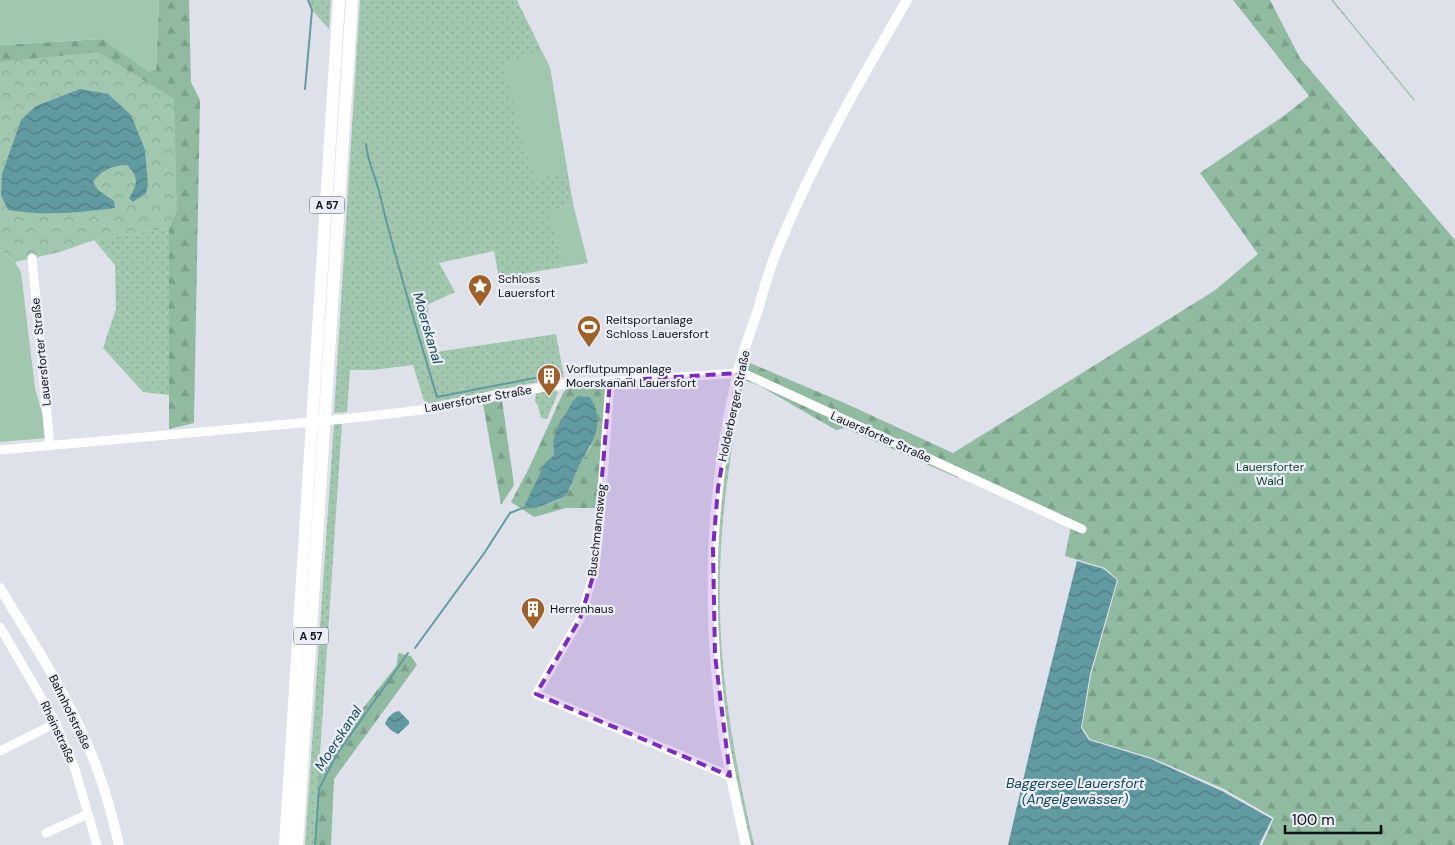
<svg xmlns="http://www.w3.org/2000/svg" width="1455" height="845" font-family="'DM Sans',sans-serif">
<defs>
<pattern id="grass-dots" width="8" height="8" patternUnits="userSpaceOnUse" patternTransform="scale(1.25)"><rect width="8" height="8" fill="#a1c8ae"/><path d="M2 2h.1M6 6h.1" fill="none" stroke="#8aab95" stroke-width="1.8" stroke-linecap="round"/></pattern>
<pattern id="forest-firs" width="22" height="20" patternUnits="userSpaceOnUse" patternTransform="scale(1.25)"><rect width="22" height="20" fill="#90bba0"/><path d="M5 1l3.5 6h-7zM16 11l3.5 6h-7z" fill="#7ba089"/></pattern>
<pattern id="park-crowns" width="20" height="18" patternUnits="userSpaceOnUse" patternTransform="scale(1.25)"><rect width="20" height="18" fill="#a1c8ae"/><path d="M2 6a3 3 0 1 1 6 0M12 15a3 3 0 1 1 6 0" fill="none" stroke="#8aab95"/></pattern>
<pattern id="water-waves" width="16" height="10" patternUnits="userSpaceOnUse" patternTransform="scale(1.25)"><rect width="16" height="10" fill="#629aa2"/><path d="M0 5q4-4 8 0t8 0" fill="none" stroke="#4f7c83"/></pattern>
</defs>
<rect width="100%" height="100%" fill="#dfe1ea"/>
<path fill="url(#grass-dots)" d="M308,0h23l-2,29 -17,-19z
M360,0h157l33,68 23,136 -23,7 13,56 -64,11 -5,-27 -55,12 16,29 -28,13 9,47 120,-18 8,43 -139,27 -12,-39 -40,5h-23l-3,42 -13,1z
M1331,0h2l82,100 -1,1z
M169,228v167l-26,-3 -40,-44 13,-39 -1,-44 -21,-25z
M745,380c-9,26 -11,54 -15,82 -12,78 -14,159 -3,238 6,49 16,97 27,145h-6l-21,-111 -9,-83v-122l11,-94 12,-52z
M554,388l4,5 -11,26 -6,-1 -3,-12 -3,-5 1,-8z
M342,423l-28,422h-9l29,-421z"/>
<path fill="url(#forest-firs)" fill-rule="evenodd" d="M114,0l42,70 3,-70h30l2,82 9,18 -6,323 -25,6v-201l8,-19 -177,-147v-17l103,-6z
M1233,0h37l30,58 155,182v605h-193l12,-27 -50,-29 -72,-31 -62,-19 -8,-12 9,-52 27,-95 -13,-12 -40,-12 7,-35 -108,-49 -6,6 -113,-50 -9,2 -76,-44 -15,-6 5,-17 99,42 104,48 261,-162 44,-37 -58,-81 85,-58 24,-19z
M603,384l4,2 -10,122h-31l-32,9 -23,-15 18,-34 34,-75 5,-6zM572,402l19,44 -14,23 -5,13 -1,6 -10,11 -25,9c2,-22 1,-37 18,-53l-1,-16z
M502,400l12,85 -13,20 -18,-101z
M398,653l13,3 6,9 -83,114 -3,66h-17l5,-81 78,-99z"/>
<path fill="url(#park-crowns)" d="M98,52l76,47 3,110 -8,19 -75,12 -34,12 -45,10 -15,-12v-188z"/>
<path fill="#a1c8ae" d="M0,0h159l-3,70 -8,2 -46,-33 -102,6z
M542,52l8,16 17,104 -31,7 -12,-31 -21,-85z
M573,204l15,59 -25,4 -14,-56z
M0,250l15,12 6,10 14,116 9,32 2,18 -46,4z"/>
<path fill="url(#water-waves)" d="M80,89l28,5 23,21 14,35 3,35 -2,8 -13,9 -4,-4c9,-14 10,-21 -2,-33 -13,0 -26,5 -34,17l5,8 16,11 1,7c-37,5 -70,8 -107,2l-7,-15 1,-21 19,-54 15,-14z
M578,396l12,1c18,28 0,47 -12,71 -6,11 -6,23 -16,30 -2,1 -23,9 -26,10 -3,0 -7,-2 -11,-3l20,-42 9,-8 -1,-15 7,-19 5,-6 7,-13z
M1077,561l27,8 13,11 -27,94 -9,54 8,12 62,19 71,32 50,28 -13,26h-251l27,-116z
M399,711l10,10v3l-11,10 -6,-3 -7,-7c2,-6 7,-12 14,-13z"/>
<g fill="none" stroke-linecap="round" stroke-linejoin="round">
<path stroke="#629aa2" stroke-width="2" d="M305,89l7,-79 -4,-10
M366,144c1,17 10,33 14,51 16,68 37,135 57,202l123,-24
M415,648l70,-96 25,-39 18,-7
M315,845l4,-56 18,-35 71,-101"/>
<path stroke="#fff" stroke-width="9" d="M32,258l18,188
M610,381l-11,152 -5,40 -14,46 -44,75 194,82
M0,450l344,-31 86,-10 61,-13 74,-12 178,-11 339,156
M0,627l56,96 19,46 22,76
M0,751l56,-28
M46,833l42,-19"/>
<path stroke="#fff" stroke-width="10" d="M0,588c30,50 62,98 85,151 15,33 26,70 34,106
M746,845c-8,-35 -16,-70 -22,-105 -18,-122 -15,-248 14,-368 5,-20 12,-40 19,-59 6,-20 11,-41 19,-60 36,-89 83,-171 131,-253"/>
<path stroke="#fff" stroke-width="12" d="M285,845l54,-845
M297,845l55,-845"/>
</g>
<path fill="#7b2cbf" fill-opacity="0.2" stroke="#7b2cbf" stroke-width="4" stroke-dasharray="10 6" stroke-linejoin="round" d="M738,373l-20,115 -5,61 2,106 15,121 -194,-82 44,-75 14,-46 16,-192z"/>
<defs>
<g id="sight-pin" transform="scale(1.25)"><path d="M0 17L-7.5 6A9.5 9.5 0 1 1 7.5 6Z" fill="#a06129" stroke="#eceef7"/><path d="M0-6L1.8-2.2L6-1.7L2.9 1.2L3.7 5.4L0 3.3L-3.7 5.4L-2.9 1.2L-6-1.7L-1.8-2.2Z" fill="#fff"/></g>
<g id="stadium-pin" transform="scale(1.25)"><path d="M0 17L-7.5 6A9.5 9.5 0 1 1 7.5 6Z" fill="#a06129" stroke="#eceef7"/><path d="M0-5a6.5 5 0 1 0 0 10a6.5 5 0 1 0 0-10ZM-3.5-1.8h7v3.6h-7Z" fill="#fff"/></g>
<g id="building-pin" transform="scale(1.25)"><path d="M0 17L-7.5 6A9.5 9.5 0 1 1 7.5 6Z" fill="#a06129" stroke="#eceef7"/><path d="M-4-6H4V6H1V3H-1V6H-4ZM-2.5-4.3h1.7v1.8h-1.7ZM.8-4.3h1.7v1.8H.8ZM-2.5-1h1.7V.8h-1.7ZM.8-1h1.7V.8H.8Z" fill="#fff"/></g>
</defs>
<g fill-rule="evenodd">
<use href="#sight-pin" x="480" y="286"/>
<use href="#stadium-pin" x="589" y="327"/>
<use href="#building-pin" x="549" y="376"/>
<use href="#building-pin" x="533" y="609"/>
</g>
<g text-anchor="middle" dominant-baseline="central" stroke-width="4.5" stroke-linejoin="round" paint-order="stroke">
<g fill="#eceef7" stroke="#525358" stroke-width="1">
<rect x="309.5" y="196.5" width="35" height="17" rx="4"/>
<rect x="293.5" y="627.5" width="35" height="17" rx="4"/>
</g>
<g font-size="11" font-weight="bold" fill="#101114">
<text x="327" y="205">A 57</text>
<text x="311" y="636">A 57</text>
</g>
<g font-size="12" fill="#101114" stroke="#eceef7" text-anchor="start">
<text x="498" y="279">Schloss<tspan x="498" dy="14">Lauersfort</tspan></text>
<text x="606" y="320">Reitsportanlage<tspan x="606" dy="14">Schloss Lauersfort</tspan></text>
<text x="566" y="369">Vorflutpumpanlage<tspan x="566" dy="14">Moerskananl Lauersfort</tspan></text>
<text x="550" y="609">Herrenhaus</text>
</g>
<g font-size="12" fill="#101114" stroke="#eceef7">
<text transform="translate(41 352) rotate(-96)">Lauersforter Straße</text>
<text transform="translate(478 399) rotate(-10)">Lauersforter Straße</text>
<text transform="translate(734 406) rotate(-78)">Holderberger Straße</text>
<text transform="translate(881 437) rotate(24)">Lauersforter Straße</text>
<text transform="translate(597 530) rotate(-84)">Buschmannsweg</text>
<text transform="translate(70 712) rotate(64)">Bahnhofstraße</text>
<text transform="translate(58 732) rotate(65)">Rheinstraße</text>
</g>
<g font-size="12" fill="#0d4227" stroke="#eceef7">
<text x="1270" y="467">Lauersforter<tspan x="1270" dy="14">Wald</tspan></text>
</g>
<g font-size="14" font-style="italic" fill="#15484f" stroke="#eceef7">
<text transform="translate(428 328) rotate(74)">Moerskanal</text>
<text transform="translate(338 738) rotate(-57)">Moerskanal</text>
<text x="1075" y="783">Baggersee Lauersfort<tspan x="1075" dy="16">(Angelgewässer)</tspan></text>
</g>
</g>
<path d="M1285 825v8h96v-8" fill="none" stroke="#101114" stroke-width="2.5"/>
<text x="1292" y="825" font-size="15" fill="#101114" stroke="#eceef7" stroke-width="4" paint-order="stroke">100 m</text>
</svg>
